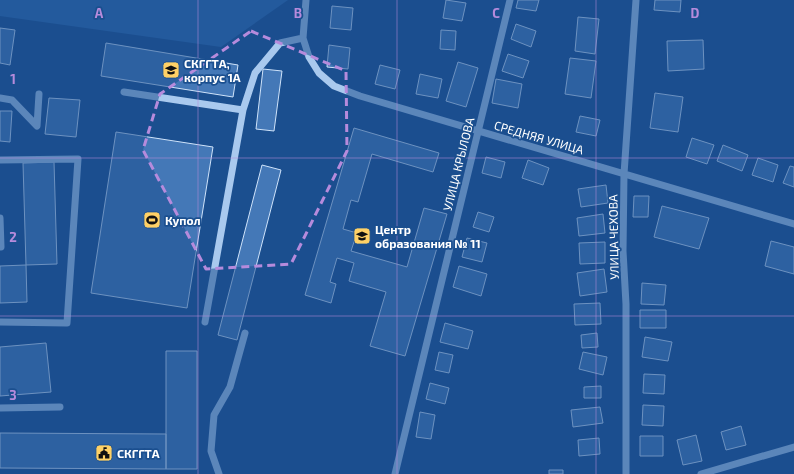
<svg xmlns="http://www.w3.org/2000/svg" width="794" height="474" font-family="'Exo 2',sans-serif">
<rect width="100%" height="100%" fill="#1b4f8f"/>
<path fill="#2e69ad" d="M0,0h288l-67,47 -221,-31z"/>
<path fill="#4478b7" stroke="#cfe3fa" d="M446,0l20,3 -4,18 -19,-3z
M518,0h21l-3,11 -20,-3z
M655,0h26l-1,12 -26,-2z
M332,6l21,2 -2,22 -21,-2z
M578,17l21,2 -4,35 -20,-3z
M516,24l20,7 -5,16 -20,-8z
M0,28l15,2 -5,35 -10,-2z
M441,30l15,1 -1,19 -15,-1z
M703,40l1,29 -36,2 -1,-30z
M106,43l132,22 -5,32 -132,-21z
M329,45l21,3 -2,21 -21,-2z
M508,54l21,7 -6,17 -21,-7z
M570,58l26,3 -5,37 -26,-4z
M458,62l20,6 -12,39 -20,-6z
M380,65l20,5 -5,19 -20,-5z
M263,69l19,2 -8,60 -18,-2z
M420,74l22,5 -4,19 -22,-4z
M496,79l26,5 -4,24 -26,-5z
M655,93l28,4 -5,35 -28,-4z
M49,98l31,2 -4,37 -31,-3z
M0,111h12l-2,31 -10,-1z
M580,116l20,4 -4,16 -20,-4z
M354,128l85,25 -6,19 -61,-18 -14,48 -7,-2 -8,29 14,4 -6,18 56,16 17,-59 23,6 -42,142 -35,-10 16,-54 -37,-11 5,-18 -17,-5 -7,24 6,2 -5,19 -26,-8z
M116,132l97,15 -26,161 -96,-15z
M692,138l22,7 -7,19 -21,-7z
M723,145l25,10 -6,16 -25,-10z
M486,157l19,5 -4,16 -19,-5z
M758,158l20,7 -5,17 -21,-7z
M528,160l21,8 -6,17 -21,-7z
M54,162l3,102 -31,1 -3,-102z
M262,165l19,5 -44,170 -19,-5z
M790,166l4,1v20l-11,-4z
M606,185l2,18 -27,4 -3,-18z
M634,196h15l-1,21h-15z
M662,206l47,12 -10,31 -45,-12z
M478,212l16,5 -5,15 -16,-5z
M603,214l2,19 -26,3 -2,-18z
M467,238l20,5 -5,19 -20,-5z
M771,241l23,6v27l-29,-8z
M605,242v21l-25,1 -1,-21z
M26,265l1,37 -27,1v-37z
M459,266l28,8 -6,22 -28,-9z
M604,269l3,23 -27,4 -3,-23z
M642,283l24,2 -2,20 -23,-1z
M600,303l1,21 -26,1 -1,-21z
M640,310h26v18h-26z
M445,323l28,8 -5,18 -28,-7z
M597,333l1,14 -16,1 -1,-13z
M645,337l27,5 -4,19 -26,-4z
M46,343l5,49 -51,4v-49z
M166,351h31v118h-31z
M439,352l14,3 -4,18 -14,-3z
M583,352l24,5 -4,18 -24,-6z
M644,374l21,1 -1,19 -21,-1z
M430,383l19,5 -4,16 -19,-5z
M601,386v12h-17v-11z
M643,405l21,1 -1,20 -21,-1z
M600,407l3,16 -30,4 -2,-17z
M420,412l15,3 -4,24 -15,-2z
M741,426l5,19 -20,5 -5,-18z
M0,433l166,1v35l-166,-1z
M696,435l6,26 -19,4 -6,-25z
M640,436h23v20h-23z
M599,438l1,16 -21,2 -1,-16z
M549,470h14v4h-14z"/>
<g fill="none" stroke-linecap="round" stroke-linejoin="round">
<path stroke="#a9c9ee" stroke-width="7" d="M306,0l-3,38 6,19 10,16 15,13 26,10 434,128
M124,92l119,18
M0,98l12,2 25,26 2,-32
M0,160l78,-1 -11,164 -67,-1
M0,218l1,29h-1
M205,322l38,-212 12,-37 25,-30 23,-5
M0,408l60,-1
M219,474l-8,-23 3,-36 16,-28 15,-54
M395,474l115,-474
M626,474v-170l-3,-53 1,-77 12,-174
M701,474l93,-27"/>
</g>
<path d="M0 0H794V474H0ZM251,31l95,40 1,80 -56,113 -85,5 -63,-119 17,-56z" fill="#1b4f8f" fill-opacity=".55" fill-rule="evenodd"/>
<path fill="none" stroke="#b68bdc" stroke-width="3" stroke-dasharray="8 5" stroke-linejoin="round" d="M251,31l95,40 1,80 -56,113 -85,5 -63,-119 17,-56z"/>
<path fill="none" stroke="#b68bdc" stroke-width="1" stroke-opacity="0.55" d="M198,0v474M397,0v474M596,0v474M0,158h794M0,316h794"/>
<defs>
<g id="university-square" transform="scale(0.9)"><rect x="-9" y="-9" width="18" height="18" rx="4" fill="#ffd166" stroke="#1b4f8f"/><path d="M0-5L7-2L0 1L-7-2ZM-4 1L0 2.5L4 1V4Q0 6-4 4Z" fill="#111"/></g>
<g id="stadium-square" transform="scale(0.9)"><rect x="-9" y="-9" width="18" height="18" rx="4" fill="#ffd166" stroke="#1b4f8f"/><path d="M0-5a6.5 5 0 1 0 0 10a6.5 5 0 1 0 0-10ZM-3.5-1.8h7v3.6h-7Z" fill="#111"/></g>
<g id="school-square" transform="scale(0.9)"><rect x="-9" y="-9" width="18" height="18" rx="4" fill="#ffd166" stroke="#1b4f8f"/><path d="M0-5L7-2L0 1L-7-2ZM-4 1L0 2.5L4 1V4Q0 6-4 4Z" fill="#111"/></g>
<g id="civic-square" transform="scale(0.9)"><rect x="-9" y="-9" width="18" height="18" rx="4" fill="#ffd166" stroke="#1b4f8f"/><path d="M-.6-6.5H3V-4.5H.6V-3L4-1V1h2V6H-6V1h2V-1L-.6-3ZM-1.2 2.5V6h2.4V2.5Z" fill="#111"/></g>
</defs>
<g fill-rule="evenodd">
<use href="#university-square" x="171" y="70"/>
<use href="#stadium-square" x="152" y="220"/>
<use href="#school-square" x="362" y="236"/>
<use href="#civic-square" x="104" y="453"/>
</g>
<g text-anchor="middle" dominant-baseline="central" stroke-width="3.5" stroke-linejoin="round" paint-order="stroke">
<g font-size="12" font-weight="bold" fill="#fff" stroke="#1b4f8f" text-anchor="start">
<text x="184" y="63">СКГГТА,<tspan x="184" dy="14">корпус 1А</tspan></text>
<text x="165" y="220">Купол</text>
<text x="375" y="229">Центр<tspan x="375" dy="14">образования № 11</tspan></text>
<text x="117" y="453">СКГГТА</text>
</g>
<g font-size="12" fill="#fff" stroke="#1b4f8f">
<text transform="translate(539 137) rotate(16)">СРЕДНЯЯ УЛИЦА</text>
<text transform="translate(458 164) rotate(-76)">УЛИЦА КРЫЛОВА</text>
<text transform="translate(613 237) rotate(-91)">УЛИЦА ЧЕХОВА</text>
</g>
</g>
<g font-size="13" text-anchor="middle" font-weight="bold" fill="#b68bdc" stroke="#1b4f8f" stroke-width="3.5" stroke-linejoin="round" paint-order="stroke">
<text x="99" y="18">A</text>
<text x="298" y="18">B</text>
<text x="496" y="18">C</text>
<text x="695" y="18">D</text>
<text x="13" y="84">1</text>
<text x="13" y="242">2</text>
<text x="13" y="400">3</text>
</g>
</svg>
